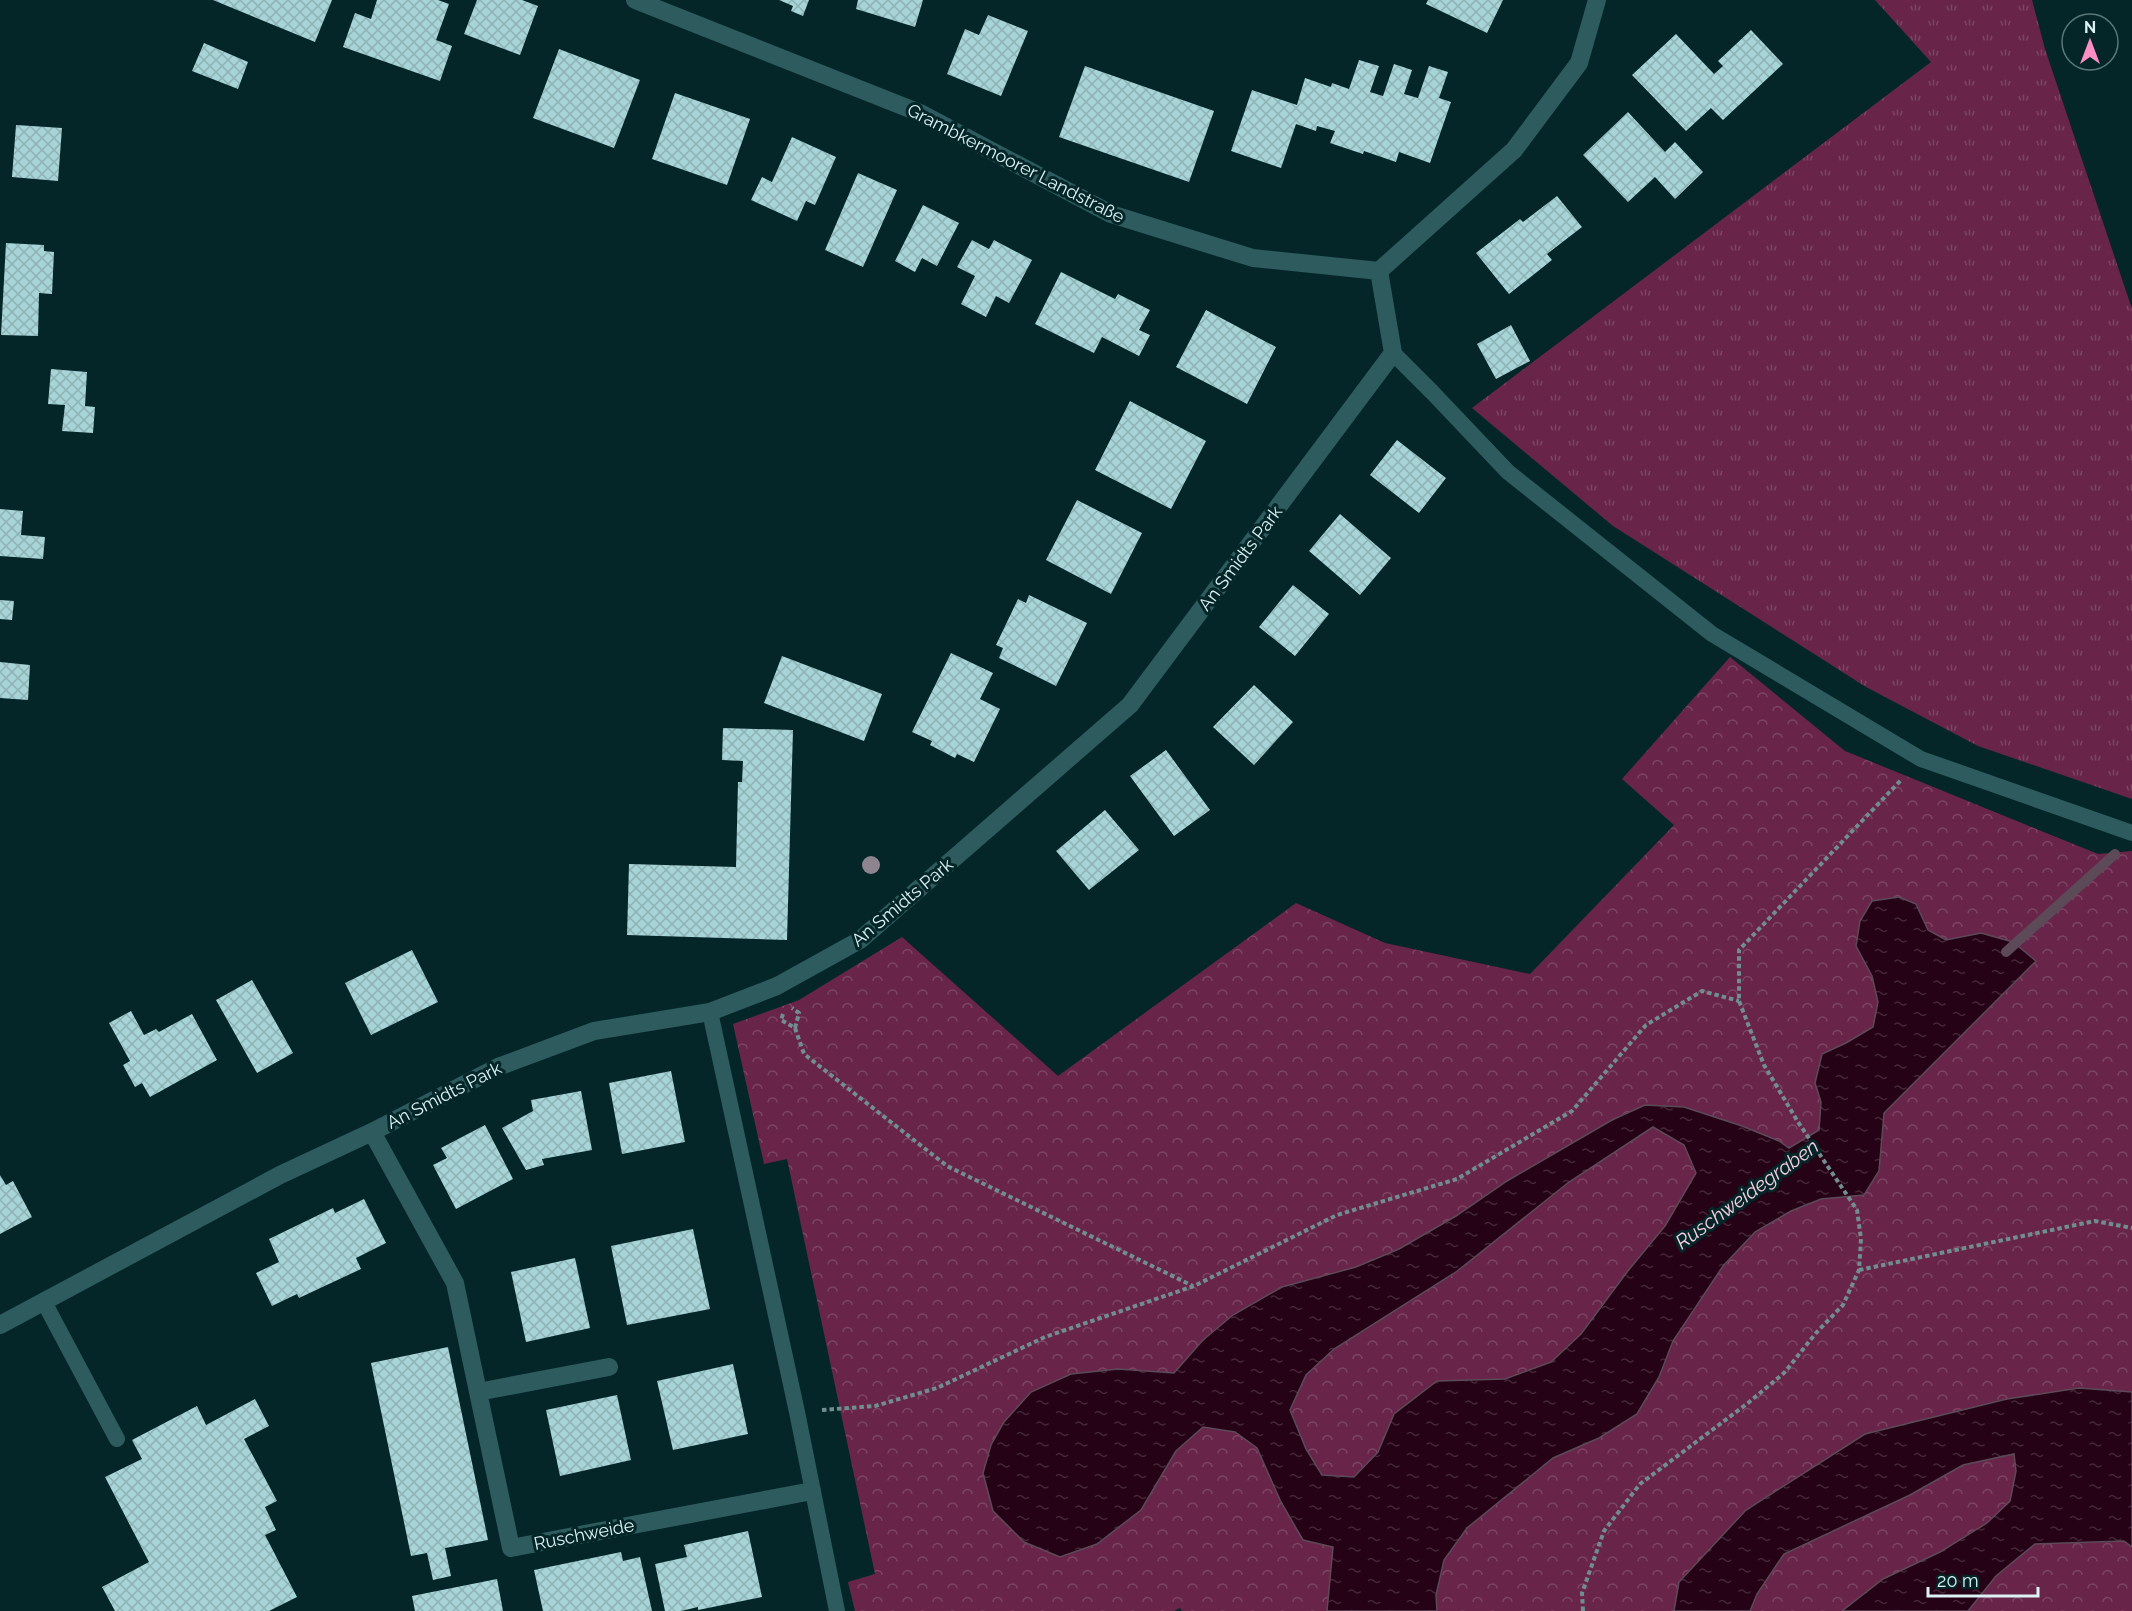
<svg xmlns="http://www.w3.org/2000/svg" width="2132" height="1611" font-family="Raleway,sans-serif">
<defs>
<pattern id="grass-tufts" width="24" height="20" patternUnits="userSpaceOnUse" patternTransform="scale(1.5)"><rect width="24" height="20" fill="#682549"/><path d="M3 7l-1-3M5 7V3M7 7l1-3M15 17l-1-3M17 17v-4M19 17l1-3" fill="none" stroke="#7d4564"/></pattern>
<pattern id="park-crowns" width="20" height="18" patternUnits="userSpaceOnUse" patternTransform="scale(1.5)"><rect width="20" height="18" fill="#682549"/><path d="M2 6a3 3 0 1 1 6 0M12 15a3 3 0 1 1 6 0" fill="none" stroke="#7d4564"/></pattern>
<pattern id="water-ripples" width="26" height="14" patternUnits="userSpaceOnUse" patternTransform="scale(1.5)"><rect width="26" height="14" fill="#250216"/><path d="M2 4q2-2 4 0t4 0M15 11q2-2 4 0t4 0" fill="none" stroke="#442738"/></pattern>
<pattern id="building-cross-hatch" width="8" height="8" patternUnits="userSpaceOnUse" patternTransform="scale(1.5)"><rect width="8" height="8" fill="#a7d4d7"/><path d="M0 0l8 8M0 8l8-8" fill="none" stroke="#8eb1b4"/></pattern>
</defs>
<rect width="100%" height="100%" fill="#042628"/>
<path fill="url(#grass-tufts)" d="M1875,0h157l13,49 87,260v490l-154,-53 -112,-59 -253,-161 -141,-118 459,-346z"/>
<path fill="url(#park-crowns)" d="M1730,657l115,94 253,103 34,-3v760h-950l-2,-3 -6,3h-319l-7,-29 27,-8 -88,-415 -23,5 -31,-140 66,-24 103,-63 156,139 238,-173 89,40 145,31 144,-149 -52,-46z"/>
<path fill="url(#water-ripples)" stroke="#5c4a59" stroke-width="1.5" fill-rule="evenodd" d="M1899,897l17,7 12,26 18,10 35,-7 32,9 23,19 -152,152 -5,58 -15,24 -43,4 -30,12 -36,21 -32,34 -50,75 -14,36 -22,37 -38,24 -46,20 -86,70 -23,32 -8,35 1,16h-110l6,-64 -30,-7 -22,-38 -24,-54 -22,-16 -32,-5 -27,24 -35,59 -44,34 -37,13 -36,-15 -31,-31 -10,-38 8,-28 13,-23 27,-30 40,-18 47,-5 56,4 29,-33 30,-25 49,-28 74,-20 43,-18 57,-33 51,-35 105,-61 33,-15 39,2 58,19 37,15 10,7 30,-18 2,-28 -6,-19 7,-29 24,-11 27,-16 5,-25 -6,-26 -16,-30 4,-25 12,-20zM1653,1127l31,18 12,28 -31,53 -38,46 -46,62 -30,28 -46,17 -68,2 -43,33 -16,38 -24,25 -32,-2 -16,-26 -16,-39 16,-35 28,-26 122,-77 113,-90z
M2079,1388l53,4v155l-8,-6 -89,3 -39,32 -28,35h-126l41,-32 57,-27 47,-29 23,-22 6,-30 -2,-17 -51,11 -53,30 -126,59 -27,40 -7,17h-76l5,-29 67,-72 119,-76 142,-35z"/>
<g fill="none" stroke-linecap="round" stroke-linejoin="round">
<path stroke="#5c4a59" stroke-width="10" d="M2006,952l109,-98"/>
</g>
<path fill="url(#building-cross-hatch)" d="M213,0h119l-17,42z
M377,0h61l11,4 -13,36 16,6 -12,35 -97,-34 12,-34 16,6z
M477,0h45l16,6 -18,49 -56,-21z
M779,0h30l-6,16 -12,-5 2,-5z
M858,0h65l-8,27 -59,-18z
M1428,0h75l-16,33 -61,-29z
M988,15l40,16 -27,65 -54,-22 18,-45 14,6z
M1751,30l32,34 -60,56 -12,-12 -25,23 -54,-56 44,-41 38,40 9,-8 -5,-5z
M204,43l44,19 -10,27 -46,-18z
M559,49l81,31 -26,68 -81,-30z
M1359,60l20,6 -9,26 13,4 11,-32 18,6 -8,24 14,4 11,-32 19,6 -9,26 12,4 -21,61 -31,-11 -3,10 -32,-11 -1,3 -33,-11 5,-12 -18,-5 -1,5 -20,-7 -15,44 -50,-17 21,-61 45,15 8,-27 26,9 1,-4 17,6z
M1085,66l129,45 -25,71 -130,-45z
M675,93l75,26 -23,66 -75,-26z
M1628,112l37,40 10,-10 28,30 -28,27 -20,-22 -27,25 -45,-47z
M16,125l46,3 -4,53 -46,-4z
M792,137l44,20 -21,48 -9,-4 -9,20 -46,-21 11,-23 10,5z
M858,173l39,17 -34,77 -38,-17z
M1557,196l25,31 -35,27 5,6 -43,34 -33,-41 44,-34 3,3z
M923,205l36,18 -22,43 -15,-8 -7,14 -20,-11z
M972,240l17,9 5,-9 38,20 -23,43 -13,-7 -10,21 -25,-13 14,-28 -18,-9z
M6,243l38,2v6l10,1 -2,42 -13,-1 -1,43 -37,-1z
M1061,272l54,27 3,-5 32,16 -11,20 11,5 -11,21 -37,-19 -8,16 -59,-29z
M1206,310l70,37 -29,57 -71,-37z
M1511,325l19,36 -34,18 -19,-35z
M51,369l36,3 -2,34 10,1 -2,26 -31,-2 3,-26 -17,-1z
M1130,401l76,40 -35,68 -76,-39z
M1397,440l49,38 -27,35 -49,-38z
M1077,500l65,33 -31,61 -65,-34z
M0,509l23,2 -2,24 24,2 -2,22 -43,-3z
M1340,514l51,44 -31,37 -51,-44z
M1293,585l36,29 -34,42 -36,-29z
M1029,595l58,28 -31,63 -57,-28 4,-10 -7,-3 22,-46 8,4z
M0,600l14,1 -2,19 -12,-1z
M951,653l42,20 -13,26 20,10 -26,53 -17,-8 -2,4 -25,-13 2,-4 -20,-9z
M782,656l100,38 -18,47 -100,-38z
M0,662l30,3 -2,35 -28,-2z
M1254,685l39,37 -39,43 -41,-38z
M723,728l70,2 -6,210 -160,-5 2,-71 107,3 2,-85h4l1,-21 -21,-1z
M1166,750l44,60 -36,26 -44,-60z
M1105,810l34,40 -50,40 -33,-39z
M412,950l26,52 -67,33 -26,-52z
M252,980l41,73 -36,20 -41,-73z
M131,1011l13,24 12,-6 3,3 33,-18 25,46 -67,37 -8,-14 -7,4 -12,-22 7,-4 -21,-38z
M671,1071l14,71 -63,12 -13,-71z
M581,1091l11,59 -50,9 2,6 -18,5 -24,-42 31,-17 -2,-11z
M485,1125l28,54 -57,30 -23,-44 14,-7 -6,-10z
M0,1175l6,10 7,-4 19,36 -32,17z
M364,1199l22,44 -30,15 5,11 -62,29 -2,-4 -25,12 -16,-33 23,-11 -10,-23 64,-31 2,5z
M693,1229l17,80 -83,16 -16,-79z
M575,1258l15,70 -64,14 -15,-70z
M448,1347l40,193 -43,8 6,28 -18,4 -6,-27 -16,3 -40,-193z
M733,1364l15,70 -75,16 -16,-69z
M617,1395l14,65 -71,16 -14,-66z
M255,1399l14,27 -25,13 33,62 -12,6 11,23 -11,5 32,62 -28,14h-154l-13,-24 47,-25 -44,-85 37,-18 -10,-19 65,-34 9,19z
M748,1531l14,66 -64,13v-3l-17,4h-16l-10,-47 32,-7 -3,-12z
M621,1552l2,9 17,-4 12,54h-109l-9,-41z
M497,1579l6,32h-88l-3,-15z"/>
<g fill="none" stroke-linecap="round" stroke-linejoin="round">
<path stroke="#718d8f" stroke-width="4" stroke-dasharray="4.5 3" stroke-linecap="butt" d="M783,1014l-2,6 14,8 4,-15 -7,-5
M795,1028l9,26 143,112 246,120
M1859,1270l236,-49 37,7
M822,1410l53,-4 62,-18 108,-51 149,-51 143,-71 120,-36 115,-68 74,-86 56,-34 37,10
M1583,1611l-1,-18 22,-62 36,-47 108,-81 36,-30 32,-40 27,-28 16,-35 2,-31 -4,-29 -59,-88 -34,-57 -25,-64v-51l163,-171"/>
<path stroke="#2d5b5e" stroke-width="16" d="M1393,353l39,39 76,80 204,162 209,125 211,74
M710,1012l87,400 40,199
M44,1302l73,137"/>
<path stroke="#2d5b5e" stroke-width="18" d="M635,0l285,113 191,101 142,44 126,13 135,-121 65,-87 18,-63
M372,1132l83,151 56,265 301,-57
M0,1325l280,-150 92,-43 126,-65 96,-36 116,-19 67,-26 83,-46 270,-235 263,-352 -14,-82
M478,1392l131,-25"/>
</g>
<circle fill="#8d848f" cx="871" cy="865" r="9"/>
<g text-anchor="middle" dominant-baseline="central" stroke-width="6" stroke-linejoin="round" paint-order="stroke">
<g font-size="18" fill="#dcf2f4" stroke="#042628">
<text transform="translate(1016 163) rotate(27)">Grambkermoorer Landstraße</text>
<text transform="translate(1240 558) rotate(-53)">An Smidts Park</text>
<text transform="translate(902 902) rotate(-40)">An Smidts Park</text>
<text transform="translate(444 1095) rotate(-27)">An Smidts Park</text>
<text transform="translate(584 1534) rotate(-11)">Ruschweide</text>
</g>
<g font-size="20" font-style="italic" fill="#fccfe3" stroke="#042628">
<text transform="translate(1747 1194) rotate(-36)">Ruschweidegraben</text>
</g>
</g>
<g transform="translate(2090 42)"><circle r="28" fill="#042628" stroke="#5a787a" stroke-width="1.5"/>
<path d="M0-4.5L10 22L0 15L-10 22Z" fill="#fb8fc4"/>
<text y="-9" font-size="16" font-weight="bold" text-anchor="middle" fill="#dcf2f4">N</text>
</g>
<path d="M1928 1587v9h110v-9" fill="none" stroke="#dcf2f4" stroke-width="3"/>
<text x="1937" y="1587" font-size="18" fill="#dcf2f4" stroke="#042628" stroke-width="4.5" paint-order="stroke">20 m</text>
</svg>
